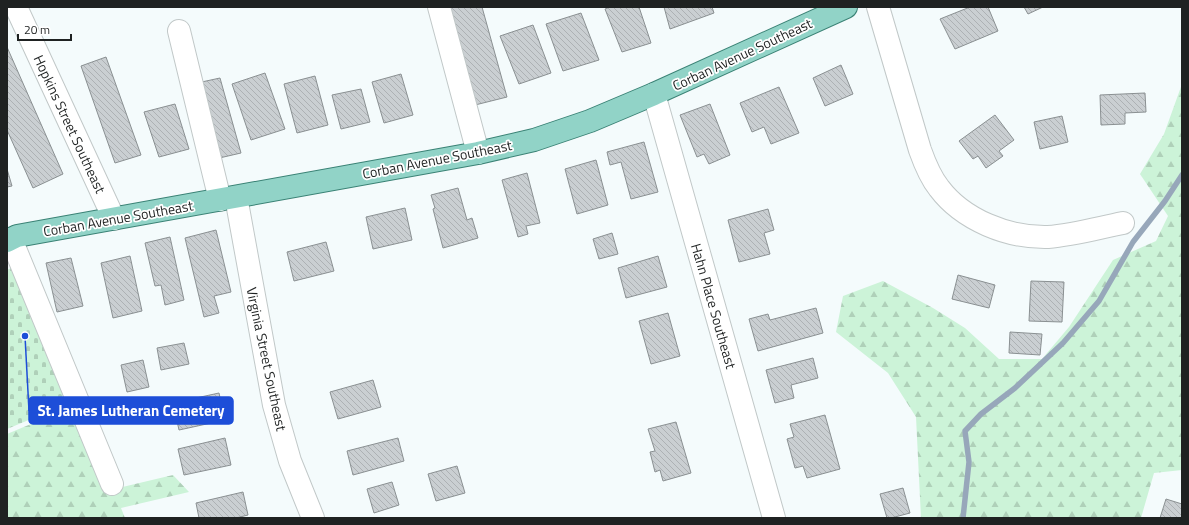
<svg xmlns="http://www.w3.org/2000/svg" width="1189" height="525" font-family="'Titillium Web',sans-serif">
<defs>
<pattern id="forest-firs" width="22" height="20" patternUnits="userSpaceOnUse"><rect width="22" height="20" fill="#ccf3d8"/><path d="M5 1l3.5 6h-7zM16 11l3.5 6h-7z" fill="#afd0b9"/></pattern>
<pattern id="cemetery-stones" width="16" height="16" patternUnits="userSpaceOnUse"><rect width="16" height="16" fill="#ccf3d8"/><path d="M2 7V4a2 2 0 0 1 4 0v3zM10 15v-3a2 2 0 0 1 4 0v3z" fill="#afd0b9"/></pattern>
<pattern id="building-back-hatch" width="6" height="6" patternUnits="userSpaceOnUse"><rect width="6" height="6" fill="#cacfd2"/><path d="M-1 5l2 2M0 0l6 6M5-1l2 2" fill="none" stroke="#adb1b4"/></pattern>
</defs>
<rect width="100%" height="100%" fill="#f4fbfc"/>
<path fill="url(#forest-firs)" d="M1182,84v386l-28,3 -13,45h-220l-5,-101 -28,-44 -52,-41 7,-36 40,-15 50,27 32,20 34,31h43l27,-32 44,-67 43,-19 12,-25 -28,-42 24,-40z
M74,406l40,83 59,-14 16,17 -68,16 4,10h-118v-84z"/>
<path fill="url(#cemetery-stones)" d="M13,267l59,135 -65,27v-159z"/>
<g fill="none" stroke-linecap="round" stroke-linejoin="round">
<path stroke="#97a7ba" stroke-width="5.5" d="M963,518l6,-56 -4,-31 16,-17 34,-26 48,-45 36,-42 34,-59 32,-41 17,-26"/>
</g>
<path fill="url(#building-back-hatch)" stroke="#8a9092" d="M448,7h34l25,90 -32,8z
M610,7h29l12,36 -29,9 -17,-43z
M664,7h48l2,6 -44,16z
M970,7h18l10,24 -43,18 -15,-30z
M1024,7h19l-15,7z
M581,13l18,47 -36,11 -17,-47z
M533,25l18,48 -32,11 -19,-48z
M7,47l56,127 -30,14 -26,-58z
M106,57l35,98 -26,8 -34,-97z
M841,65l12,29 -28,12 -12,-28z
M265,73l20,56 -34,11 -19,-56z
M401,74l12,41 -29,8 -12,-41z
M315,76l13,49 -31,8 -13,-49z
M220,78l21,75 -26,6 -18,-76z
M779,87l20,46 -28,11 -7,-17 -12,5 -12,-29z
M361,89l9,33 -29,7 -9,-34z
M1145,93l1,19 -21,1v11l-24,1 -1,-30z
M175,104l14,45 -30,8 -15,-45z
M710,104l20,51 -21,9 -5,-10 -7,3 -17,-42z
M995,115l19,25 -15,11 4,5 -17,12 -8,-12 -5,3 -14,-18z
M1062,116l6,26 -28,7 -6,-27z
M644,142l14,50 -27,7 -10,-37 -11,3 -3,-13z
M596,160l12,45 -31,9 -12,-45z
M7,169l5,17 -5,1z
M527,173l13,50 -14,3 2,8 -10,3 -16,-57z
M458,188l9,32 5,-2 6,20 -35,10 -10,-39 2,-1 -4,-13z
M405,208l7,32 -39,9 -7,-32z
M768,209l6,21 -10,3 6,21 -31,8 -11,-42z
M216,230l15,62 -17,4 5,17 -15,4 -19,-79z
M612,233l6,21 -19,5 -6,-20z
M170,237l14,63 -19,5 -4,-20 -6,1 -10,-43z
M326,242l8,29 -40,10 -7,-29z
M130,256l12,55 -29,7 -12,-55z
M658,256l9,31 -41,11 -8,-30z
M71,258l12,48 -26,6 -11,-49z
M958,275l37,10 -6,23 -37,-9z
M1031,281l33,1 -2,40 -33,-1z
M816,308l7,25 -65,18 -9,-32 19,-5 2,6z
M668,313l12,43 -29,8 -12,-43z
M1010,332l32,2 -2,21 -31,-2z
M184,343l5,21 -28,6 -4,-22z
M813,358l5,20 -27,7 3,13 -19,5 -9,-33z
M143,360l6,27 -22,5 -6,-27z
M373,380l8,27 -43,12 -8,-27z
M219,393l6,27 -46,10 -6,-27z
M825,415l15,54 -33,9 -4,-12 -8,2 -8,-29 7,-2 -4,-13z
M676,422l15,51 -28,8 -3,-11 -5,2 -5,-20 5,-1 -7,-22z
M225,438l6,27 -47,10 -6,-26z
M398,438l6,23 -51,14 -6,-24z
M457,466l8,27 -29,8 -8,-27z
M392,482l7,23 -25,8 -7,-24z
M903,488l7,25 -19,5h-4l-7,-24z
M243,492l5,23 -12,3h-37l-3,-15z
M1166,499l16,5v14h-22z"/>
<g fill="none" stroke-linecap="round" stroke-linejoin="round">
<g stroke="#c1c8c8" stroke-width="24">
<path id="minor" d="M16,7l98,212
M439,7l39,146
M878,7l42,143c5,14 10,27 19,38 24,32 69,50 109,49 25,-2 50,-9 75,-14
M179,31l41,169
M654,94l120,424
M236,197l38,208 16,56 23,57
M11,239l101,245"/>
</g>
<g stroke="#3a8275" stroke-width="24">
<path id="major" d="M7,241l10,-5 461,-83 56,-13 56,-19 64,-27 192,-87"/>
</g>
<use href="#minor" stroke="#fff" stroke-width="22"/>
<use href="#major" stroke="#91d3c7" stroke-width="22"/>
</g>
<g text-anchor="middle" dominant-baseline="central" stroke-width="3.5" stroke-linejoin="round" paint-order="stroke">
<g font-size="14" fill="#1f2222" stroke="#fff">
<text transform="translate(742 54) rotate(-25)">Corban Avenue Southeast</text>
<text transform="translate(70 124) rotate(65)">Hopkins Street Southeast</text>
<text transform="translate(437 159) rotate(-11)">Corban Avenue Southeast</text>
<text transform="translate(118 218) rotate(-10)">Corban Avenue Southeast</text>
<text transform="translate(714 306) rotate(74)">Hahn Place Southeast</text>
<text transform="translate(267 359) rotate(78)">Virginia Street Southeast</text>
</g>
</g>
<path fill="none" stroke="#1d4ed8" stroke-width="1.5" d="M25 336L29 411"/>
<circle fill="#1d4ed8" stroke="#fff" stroke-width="1.5" cx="25" cy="336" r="4"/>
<rect fill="#1d4ed8" stroke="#1d4ed8" stroke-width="1.5" x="29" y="397" width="204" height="27" rx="4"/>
<g font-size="15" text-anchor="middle" font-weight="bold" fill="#fff">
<text x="131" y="416">St. James Lutheran Cemetery</text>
</g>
<rect width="1189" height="525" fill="none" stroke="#1f2222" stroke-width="16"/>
<path d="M18 34v6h53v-6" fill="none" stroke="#1f2222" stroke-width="2"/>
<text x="24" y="34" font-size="12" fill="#1f2222" stroke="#ffffff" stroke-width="3" paint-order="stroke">20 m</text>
</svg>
